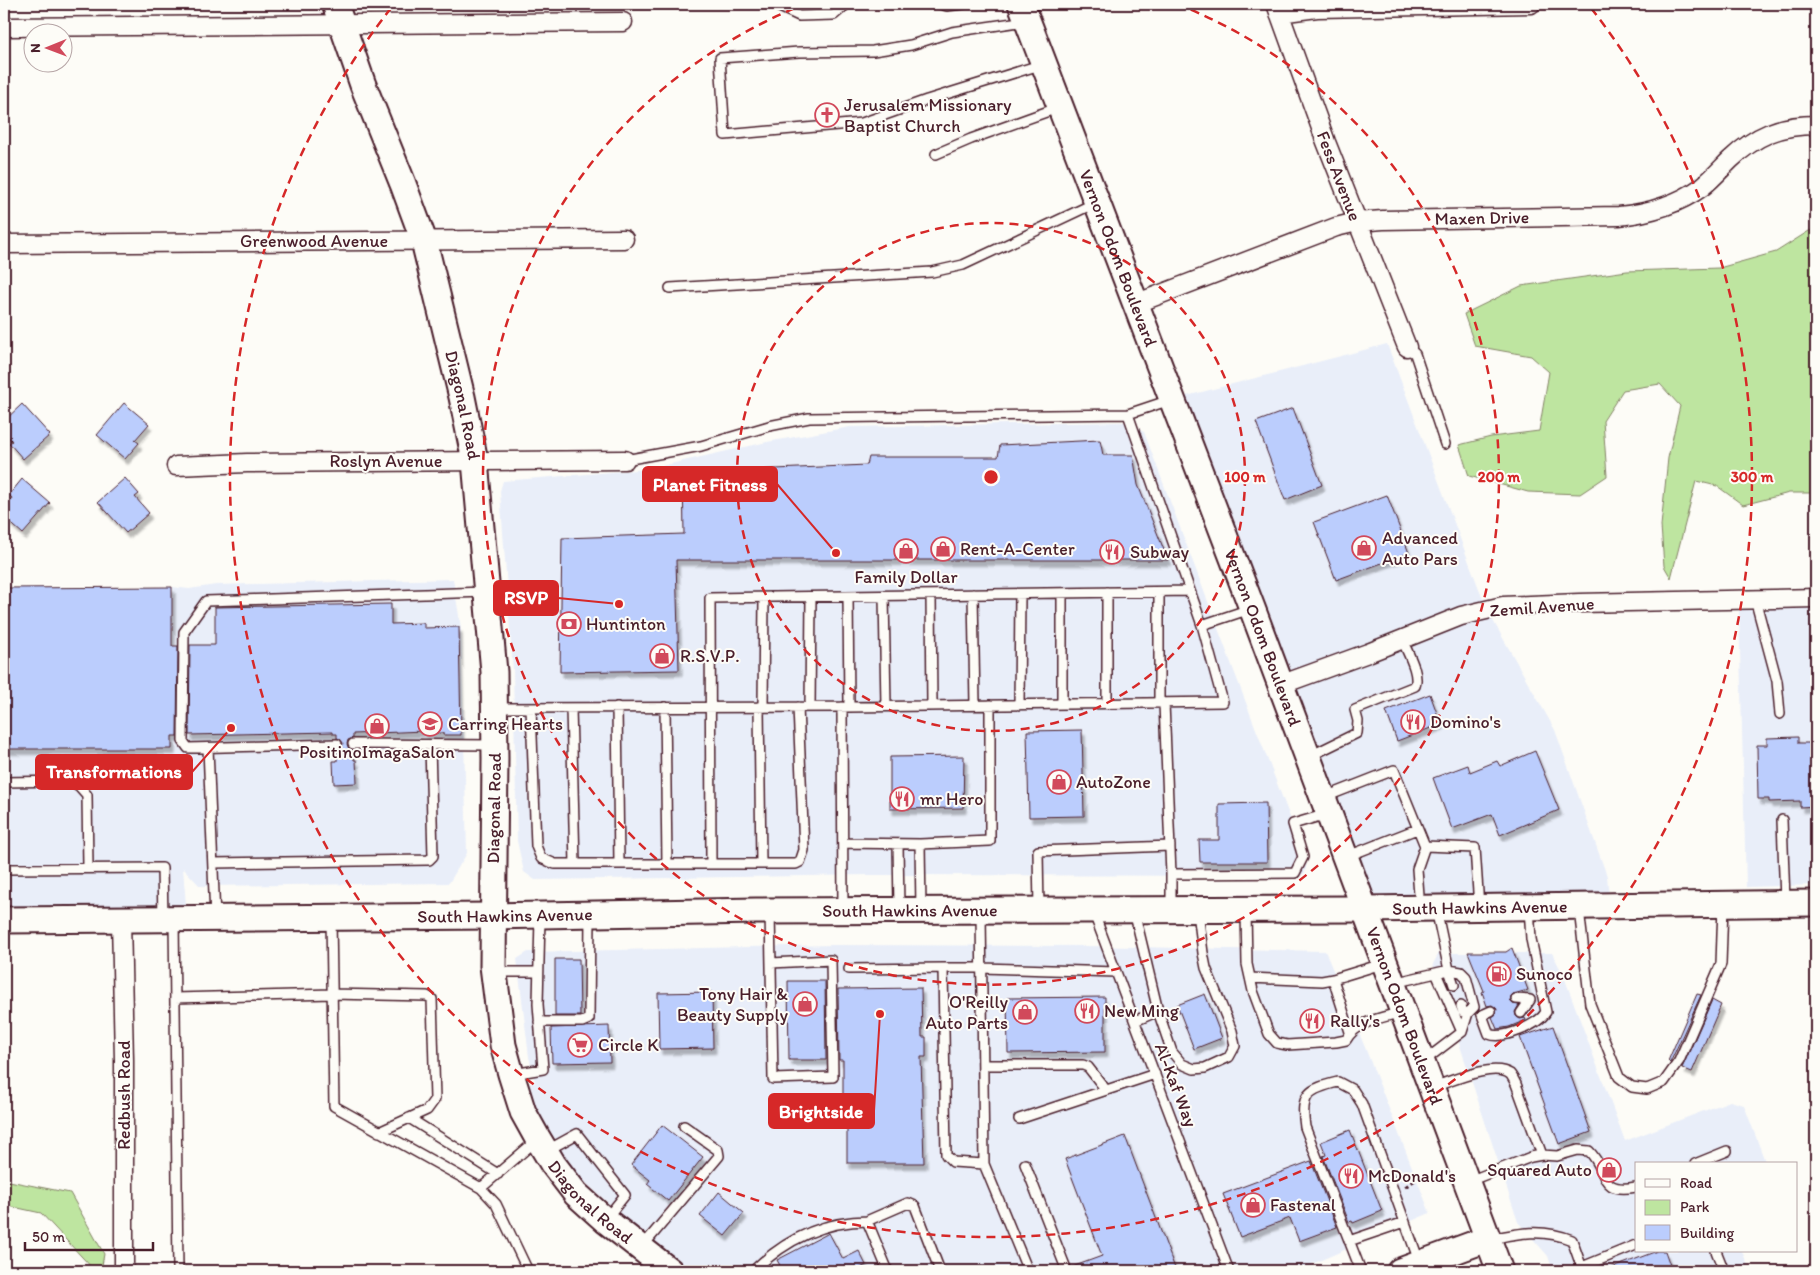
<svg xmlns="http://www.w3.org/2000/svg" width="1820" height="1275" font-family="Itim,sans-serif">
<defs>
<filter id="shadow"><feDropShadow dx="3" dy="5.5" stdDeviation="1" flood-color="#0004"/></filter>
</defs>
<rect width="100%" height="100%" fill="#fdfcf7"/>
<filter id="ink" filterUnits="userSpaceOnUse"><feTurbulence type="fractalNoise" baseFrequency=".02" numOctaves="2"/><feDisplacementMap in="SourceGraphic" scale="10" xChannelSelector="R" yChannelSelector="G"/><feConvolveMatrix kernelMatrix="1 2 1 2 8 2 1 2 1" color-interpolation-filters="sRGB"/></filter>
<g filter="url(#ink)">
<path fill="#e9eef9" d="M1387,344l100,266 68,120 52,146 3,30 -245,3 -194,-509z
M1125,422l19,10 110,292 53,137 -2,12 -5,3 -428,-1 -337,5 -11,-8 -7,-31 -4,-170 -13,-180 3,-10 145,-12 119,-27 83,-15z
M453,579l8,49 6,225 -18,30 -249,3 -17,-18 4,50 -183,2v-332l168,-1 17,2 27,-4z
M1816,608v277l-70,2 -7,-277z
M834,945l254,1 237,5 39,94 66,168 -118,51 2,7h-630l-108,-97 -19,-19 -34,-69 12,-4 -6,-25 -12,-98 11,-7z
M1439,953h113l11,21 62,167 105,-40 14,4 22,59h-130v87h106l8,20h-197l-5,-15 -30,-34 -85,-258z"/>
<path fill="#bee5a0" stroke="#848266" d="M1816,230v263h-27l-46,12 -26,-19 -21,-5 -25,97 -7,-12 -3,-40 7,-68 12,-52 -20,-22 -37,6 -20,31 4,55 -27,18 -52,-2 -59,-16 -10,-31 32,-8 48,-6 10,-59 -18,-16 -56,-10 -11,-32 57,-28 106,-15 92,-3 57,-16 33,-21z
M4,1180l66,13 34,61 -3,17h-6l-54,-58 -37,-8z"/>
<path fill="#bbcdfd" stroke="#4a1f2b" filter="url(#shadow)" d="M124,403l25,21 -14,16 4,3 -14,16 -28,-24z
M22,404l28,31 -27,24 -14,-16 3,-2 -8,-9v-11z
M1293,408l29,77 -37,15 -29,-78z
M1100,440l3,15h30l5,30 30,75h-492l3,110 -119,2 2,-134 122,-4 -1,-61 184,-8 2,-8h129l2,-12z
M125,478l14,16 -4,3 14,16 -23,20 -28,-31z
M22,479l28,24 -27,31 -19,-17v-9l8,-10 -3,-3z
M1387,495l22,58 -73,27 -22,-58z
M172,587v59h6l-1,90h-5v13h-168v-161z
M391,604v20l33,-1v5l35,-1 2,108h-18v-2h-19v-2l-71,3v4l-5,2 -1,4 2,5 4,1 1,10h2l1,23 -23,1 -1,-23h4v-11l5,-3 1,-4 -3,-4 -3,-1v-4h-4v-2l-144,3 1,-90h25v-38z
M1430,694l11,30 -44,17 -11,-30z
M1082,730l2,86 -55,1 -2,-86z
M1798,737v6h18v63l-16,1v-6l-31,1v-3h-11l-1,-54h10v-7z
M1535,751l24,59 -59,25 -8,-21 -40,15 -19,-51 35,-13 2,7 27,-11 3,5z
M964,756l-1,52 -73,1v-52z
M1266,803l1,59h-67l-1,-22h20v-36z
M1512,948l16,42 -15,4 -2,2 -1,5 3,3 6,1 -4,7 1,4 4,3 5,-1 1,2 -17,7 -12,2 -5,-12 4,-3 1,-5 -5,-4 -5,1 -5,-14 2,-1 -16,-39h38z
M555,959h24l1,57h-25z
M788,981h37l1,79h-37z
M921,988l1,49h4v20h-5l3,106h-77v-51h-4v-52h-4l-1,-71z
M712,992l1,56 -54,1 -1,-56z
M1205,994l17,44 -28,11 -17,-44z
M1697,994l4,1 -31,68 -2,-2z
M1105,997v55l-97,1 -1,-55z
M1712,1000l9,5 -29,67 -10,-4z
M609,1026l1,36 -58,1 -1,-35z
M1553,1026l38,106 -32,12 -39,-107z
M662,1125l41,32 -35,44 -21,-17 3,-4 -19,-15z
M1350,1130l32,81 -29,12 -1,-2 -3,1 -26,-66 3,-1 -5,-13z
M1125,1136l51,135h-103l-1,-4 30,-11 -37,-97z
M1311,1161l26,66 -38,14 -9,-23 -50,19 -17,-43z
M719,1192l25,21 -19,23 -25,-20z
M829,1233l14,26 16,-8 7,14 -11,6h-72l-6,-11z
M1657,1251h8l7,20h-64l-1,-1z"/>
<g fill="none" stroke-linecap="round" stroke-linejoin="round">
<g stroke="#4a1f2b" stroke-width="12">
<path id="lane" d="M773,4l26,12 35,-1 13,-11
M940,4l7,2 16,-2
M1026,21l-74,11 -41,13 -38,6 -74,1 -79,6 5,77 137,-12 65,-23 116,-36
M936,154l35,-15 89,-32
M670,288l262,-16 31,-7 132,-62
M1407,347l8,7 30,90
M1170,400l-42,14 74,211
M625,460l76,-14 68,-20 40,-8 319,-4
M1107,592v111
M1159,592v110
M973,594l2,111
M931,595l1,111
M848,596l1,111
M884,596l2,110
M1755,599l22,82 3,33
M1164,703l7,171v35
M1062,704v-111
M1019,705l1,-111
M617,707l2,157
M665,707l2,157
M759,707l2,157
M763,707l1,-109
M810,707l1,-110
M842,707l1,203
M497,708l352,-1 374,-5 -21,-77 48,-16
M531,708l5,138 5,12 14,6h241l4,-2 4,-12 -6,-143
M571,708l4,156
M337,744l-149,4 -5,-7 1,-109 22,-31 280,-9
M353,744l141,1
M208,748l7,170
M1310,756l47,-23 1,-12 -3,-11 60,-24c5,-13 -8,-34 -13,-47
M4,782l65,-1 10,5 8,9 1,73
M1325,797l69,-27 31,76 -8,23 3,39
M1782,820l3,81
M843,843l77,1 70,-3v-136
M898,844l1,65
M920,844l1,65
M1425,846l50,2 4,59
M1348,856l69,-27
M213,863l216,-3 4,-4 -3,-110
M711,864l-1,-266 480,-7
M4,869l158,-1 1,50
M1171,874l124,-1 8,-16 -10,-33 34,-10
M1436,909l13,61 5,15
M1579,909l11,95 29,73 13,10 15,2 17,-7 15,-21 42,-97 2,-58
M1039,910l-1,-59 132,-5
M770,911l3,168 60,-2 -2,-117 -60,3
M1093,911l136,360
M1134,911l24,100 14,41 10,12 12,5 11,-1 24,-11 6,-11 -3,-15 -26,-63 -3,-15 -5,-41
M1246,912l1,52 6,27 16,43 8,9 10,2 49,-3 10,-2c11,-19 35,-22 56,-28
M981,913l3,251 44,107
M174,919l4,352
M331,919l3,187 147,82 15,16 32,67
M943,968h39l134,4
M849,969l94,-1 3,187 7,7 31,2
M496,972h42
M1436,973l26,59
M1250,978l72,3 11,-2 49,-15
M1333,979l17,53
M1393,983l56,-13 12,2 5,5 8,30 -6,6
M175,998l157,-4 95,2 5,3 3,100 -8,11 -48,22
M1516,999l14,1 -9,13
M1491,1011l-9,4 7,19c14,6 49,-9 57,-22l-15,-73 -2,-32
M1135,1021l23,-10
M539,1022h43l7,-3 1,-103
M1424,1061l38,-29 6,-19 -5,-1 -2,-6
M983,1065h100l5,2 18,23
M513,1074l30,-5 -5,-65 2,-87
M1433,1087c19,-6 60,-25 77,-13 2,2 5,8 6,10l26,71
M409,1118l89,56
M1019,1119l136,-45
M546,1151l31,-17 48,61 -20,25
M1025,1164l42,107
M1695,1164l32,-13
M1469,1181l62,-24 11,-2 15,1 21,-6 11,1c21,21 8,43 47,36
M481,1188l57,-49
M1490,1239c29,-6 53,-11 82,1l11,31
M1349,1241l56,-19
M642,1247l77,-91 -1,-6 -34,-24
M1716,1251l8,20
M1582,1267l54,-22
M753,1271c32,-31 70,-50 115,-50
M888,1271l-20,-48 1,-3 39,-17 7,3 25,65
M1361,1271l-56,-144c-5,-33 3,-38 33,-45l15,8 9,14 57,157"/>
</g>
<g stroke="#4a1f2b" stroke-width="21">
<path id="street" d="M1276,4l50,138 81,205
M1279,13l38,-5 214,-4
M4,27l619,-5
M4,244l620,-5
M1135,304l201,-77 21,-5 26,-2 236,-4c30,-3 58,-11 83,-29 10,-8 19,-18 28,-27 26,-25 50,-35 86,-35
M176,466l71,-3 378,-3
M1280,685l88,-32 93,-37 42,-10 76,-3 237,-5
M121,919l3,141v211"/>
</g>
<g stroke="#4a1f2b" stroke-width="29">
<g id="secondary">
<path id="s1" d="M335,4l28,81 40,99 21,57 38,156 13,64 19,211 1,87 -2,207 10,79 8,29 12,38 15,27 15,25 23,30 29,26 65,51"/>
<path id="s2" d="M1021,4l231,604 248,663"/>
<path id="s3" d="M4,920l489,-4 263,-5 609,-2 451,-6"/>
<path d="M1400,1271l87,-32"/>
</g>
</g>
<path stroke="#4a1f2b" stroke-width="3" stroke-dasharray="4 4" stroke-linecap="butt" d="M628,6l7,-2
M1405,1187l10,-7"/>
<use href="#lane" stroke="#fdfcf7" stroke-width="9"/>
<use href="#street" stroke="#fdfcf7" stroke-width="18"/>
<use href="#secondary" stroke="#fdfcf7" stroke-width="25"/>
</g>
</g>
<g fill="none" stroke="#d62828" stroke-width="2.5" stroke-dasharray="9 6">
<circle cx="991" cy="477" r="254"/>
<path d="M1177 4A508 508 0 1 1 805 4"/>
<path d="M1591 8A761 761 0 1 1 391 8"/>
</g>
<defs>
<g id="church-ring" transform="scale(1.25)"><circle r="9.5" fill="#fdfcf7" stroke="#d1495b" stroke-width="1.5"/><path d="M-1.2-6h2.4v3.5h3.3v2.4h-3.3V6h-2.4V-.1h-3.3v-2.4h3.3Z" fill="#d1495b"/></g>
<g id="shop-ring" transform="scale(1.25)"><circle r="9.5" fill="#fdfcf7" stroke="#d1495b" stroke-width="1.5"/><path d="M-5-2.5h2.3a2.7 3.5 0 0 1 5.4 0H5L5.5 6h-11ZM-1.5-2.5h3a1.5 2.3 0 0 0-3 0Z" fill="#d1495b"/></g>
<g id="restaurant-ring" transform="scale(1.25)"><circle r="9.5" fill="#fdfcf7" stroke="#d1495b" stroke-width="1.5"/><path d="M-5-6h1v4h1v-4h1v4h1v-4h1v5L-1.5 .5V6h-2V.5L-5-1ZM5-6V6H3V1.5H1.5Q1.5-4 5-6Z" fill="#d1495b"/></g>
<g id="bank-ring" transform="scale(1.25)"><circle r="9.5" fill="#fdfcf7" stroke="#d1495b" stroke-width="1.5"/><path d="M-6-4H6V4H-6ZM0-2.3a2.3 2.3 0 1 0 0 4.6a2.3 2.3 0 1 0 0-4.6Z" fill="#d1495b"/></g>
<g id="school-ring" transform="scale(1.25)"><circle r="9.5" fill="#fdfcf7" stroke="#d1495b" stroke-width="1.5"/><path d="M0-5L7-2L0 1L-7-2ZM-4 1L0 2.5L4 1V4Q0 6-4 4Z" fill="#d1495b"/></g>
<g id="fuel-ring" transform="scale(1.25)"><circle r="9.5" fill="#fdfcf7" stroke="#d1495b" stroke-width="1.5"/><path d="M-5.5-6h7V0h2V4h1.3V-2.5L3-4.5l.8-.8L6-3V5H2.5V1h-1V6h-7ZM-4.2-4.7v3.2H.2V-4.7Z" fill="#d1495b"/></g>
<g id="supermarket-ring" transform="scale(1.25)"><circle r="9.5" fill="#fdfcf7" stroke="#d1495b" stroke-width="1.5"/><path d="M-6-5.5h2.5l.6 2H6L4.5 2H-2.5L-4.4-4H-6ZM-1.5 3.2a1.3 1.3 0 1 0 .1 0ZM3 3.2a1.3 1.3 0 1 0 .1 0Z" fill="#d1495b"/></g>
</defs>
<g fill-rule="evenodd">
<use href="#church-ring" x="827" y="115"/>
<use href="#shop-ring" x="1364" y="548"/>
<use href="#shop-ring" x="943" y="549"/>
<use href="#shop-ring" x="906" y="551"/>
<use href="#restaurant-ring" x="1112" y="552"/>
<use href="#bank-ring" x="569" y="624"/>
<use href="#shop-ring" x="662" y="656"/>
<use href="#restaurant-ring" x="1413" y="722"/>
<use href="#school-ring" x="430" y="724"/>
<use href="#shop-ring" x="377" y="726"/>
<use href="#shop-ring" x="1059" y="782"/>
<use href="#restaurant-ring" x="902" y="799"/>
<use href="#fuel-ring" x="1499" y="974"/>
<use href="#shop-ring" x="805" y="1004"/>
<use href="#restaurant-ring" x="1087" y="1011"/>
<use href="#shop-ring" x="1025" y="1012"/>
<use href="#restaurant-ring" x="1312" y="1021"/>
<use href="#supermarket-ring" x="580" y="1045"/>
<use href="#shop-ring" x="1609" y="1170"/>
<use href="#restaurant-ring" x="1351" y="1176"/>
<use href="#shop-ring" x="1253" y="1205"/>
</g>
<g text-anchor="middle" dominant-baseline="central" stroke-width="4" stroke-linejoin="round" paint-order="stroke">
<g font-size="18" fill="#4a1f2b" stroke="#fdfcf7" text-anchor="start">
<text x="844" y="105">Jerusalem Missionary<tspan x="844" dy="21">Baptist Church</tspan></text>
<text x="1382" y="538">Advanced<tspan x="1382" dy="21">Auto Pars</tspan></text>
<text x="960" y="549">Rent-A-Center</text>
<text x="1130" y="552">Subway</text>
<text x="906" y="577" text-anchor="middle">Family Dollar</text>
<text x="586" y="624">Huntinton</text>
<text x="680" y="656">R.S.V.P.</text>
<text x="1430" y="722">Domino's</text>
<text x="448" y="724">Carring Hearts</text>
<text x="377" y="752" text-anchor="middle">PositinoImagaSalon</text>
<text x="1076" y="782">AutoZone</text>
<text x="920" y="799">mr Hero</text>
<text x="1516" y="974">Sunoco</text>
<text x="788" y="994" text-anchor="end">Tony Hair &amp;<tspan x="788" dy="21">Beauty Supply</tspan></text>
<text x="1008" y="1002" text-anchor="end">O'Reilly<tspan x="1008" dy="21">Auto Parts</tspan></text>
<text x="1104" y="1011">New Ming</text>
<text x="1330" y="1021">Rally's</text>
<text x="598" y="1045">Circle K</text>
<text x="1592" y="1170" text-anchor="end">Squared Auto</text>
<text x="1368" y="1176">McDonald's</text>
<text x="1270" y="1205">Fastenal</text>
</g>
<g font-size="18" fill="#4a1f2b" stroke="#fdfcf7">
<text transform="translate(1339 176) rotate(69)">Fess Avenue</text>
<text transform="translate(1482 218) rotate(-1)">Maxen Drive</text>
<text x="314" y="241">Greenwood Avenue</text>
<text stroke="none"><textPath href="#s2" startOffset="272">Vernon Odom Boulevard</textPath></text>
<text stroke="none"><textPath href="#s1" startOffset="422">Diagonal Road</textPath></text>
<text x="386" y="461">Roslyn Avenue</text>
<text transform="translate(1542 607) rotate(-4)">Zemil Avenue</text>
<text stroke="none"><textPath href="#s2" startOffset="678">Vernon Odom Boulevard</textPath></text>
<text transform="translate(494 808) rotate(-89)">Diagonal Road</text>
<text stroke="none"><textPath href="#s3" startOffset="1476">South Hawkins Avenue</textPath></text>
<text stroke="none"><textPath href="#s3" startOffset="906">South Hawkins Avenue</textPath></text>
<text stroke="none"><textPath href="#s3" startOffset="501">South Hawkins Avenue</textPath></text>
<text stroke="none"><textPath href="#s2" startOffset="1082">Vernon Odom Boulevard</textPath></text>
<text transform="translate(1176 1085) rotate(69)">Al-Kaf Way</text>
<text transform="translate(124 1095) rotate(-90)">Redbush Road</text>
<text stroke="none"><textPath href="#s1" startOffset="1248">Diagonal Road</textPath></text>
</g>
</g>
<circle cx="991" cy="477" r="8" fill="#d62828" stroke="#fdfcf7" stroke-width="2.5"/>
<g font-size="15" text-anchor="middle" font-weight="bold" fill="#d62828" stroke="#fdfcf7" stroke-width="4" stroke-linejoin="round" paint-order="stroke">
<text x="1245" y="482">100 m</text>
<text x="1499" y="482">200 m</text>
<text x="1752" y="482">300 m</text>
</g>
<path fill="none" stroke="#d62828" stroke-width="2" d="M836 553L777 484M619 604L558 598M231 728L192 772M880 1014L874 1111"/>
<g fill="#d62828" stroke="#fdfcf7" stroke-width="2">
<circle cx="836" cy="553" r="5"/>
<circle cx="619" cy="604" r="5"/>
<circle cx="231" cy="728" r="5"/>
<circle cx="880" cy="1014" r="5"/>
</g>
<g fill="#d62828" stroke="#d62828" stroke-width="2">
<rect x="643" y="467" width="134" height="34" rx="5"/>
<rect x="494" y="581" width="64" height="34" rx="5"/>
<rect x="36" y="755" width="156" height="34" rx="5"/>
<rect x="769" y="1094" width="105" height="34" rx="5"/>
</g>
<g font-size="19" text-anchor="middle" font-weight="bold" fill="#fff">
<text x="710" y="491">Planet Fitness</text>
<text x="526" y="604">RSVP</text>
<text x="114" y="778">Transformations</text>
<text x="821" y="1118">Brightside</text>
</g>
<rect width="1820" height="1275" fill="none" stroke="#fdfcf7" stroke-width="20"/>
<rect x="10" y="10" width="1800" height="1255" fill="none" stroke="#4a1f2b" stroke-width="2" filter="url(#ink)"/>
<rect x="1635" y="1162" width="162" height="90" fill="#fdfcf7" stroke="#b5a4a5"/>
<rect x="1645" y="1179" width="25" height="8" fill="#fdfcf7" stroke="#b5a4a5"/>
<text x="1680" y="1188" font-size="15" fill="#4a1f2b">Road</text>
<rect x="1645" y="1200" width="25" height="15" fill="#bee5a0" stroke="#b5a4a5"/>
<text x="1680" y="1212" font-size="15" fill="#4a1f2b">Park</text>
<rect x="1645" y="1225" width="25" height="15" fill="#bbcdfd" stroke="#b5a4a5"/>
<text x="1680" y="1238" font-size="15" fill="#4a1f2b">Building</text>
<g transform="translate(48 48) rotate(269)"><circle r="24" fill="#fdfcf7" stroke="#b5a4a5"/>
<path d="M0-4L9 19L0 12L-9 19Z" fill="#d1495b"/>
<text y="-8" font-size="14" font-weight="bold" text-anchor="middle" fill="#4a1f2b">N</text>
</g>
<path d="M25 1242v8h128v-8" fill="none" stroke="#4a1f2b" stroke-width="2.5"/>
<text x="32" y="1242" font-size="15" fill="#4a1f2b" stroke="#fdfcf7" stroke-width="4" paint-order="stroke">50 m</text>
</svg>
